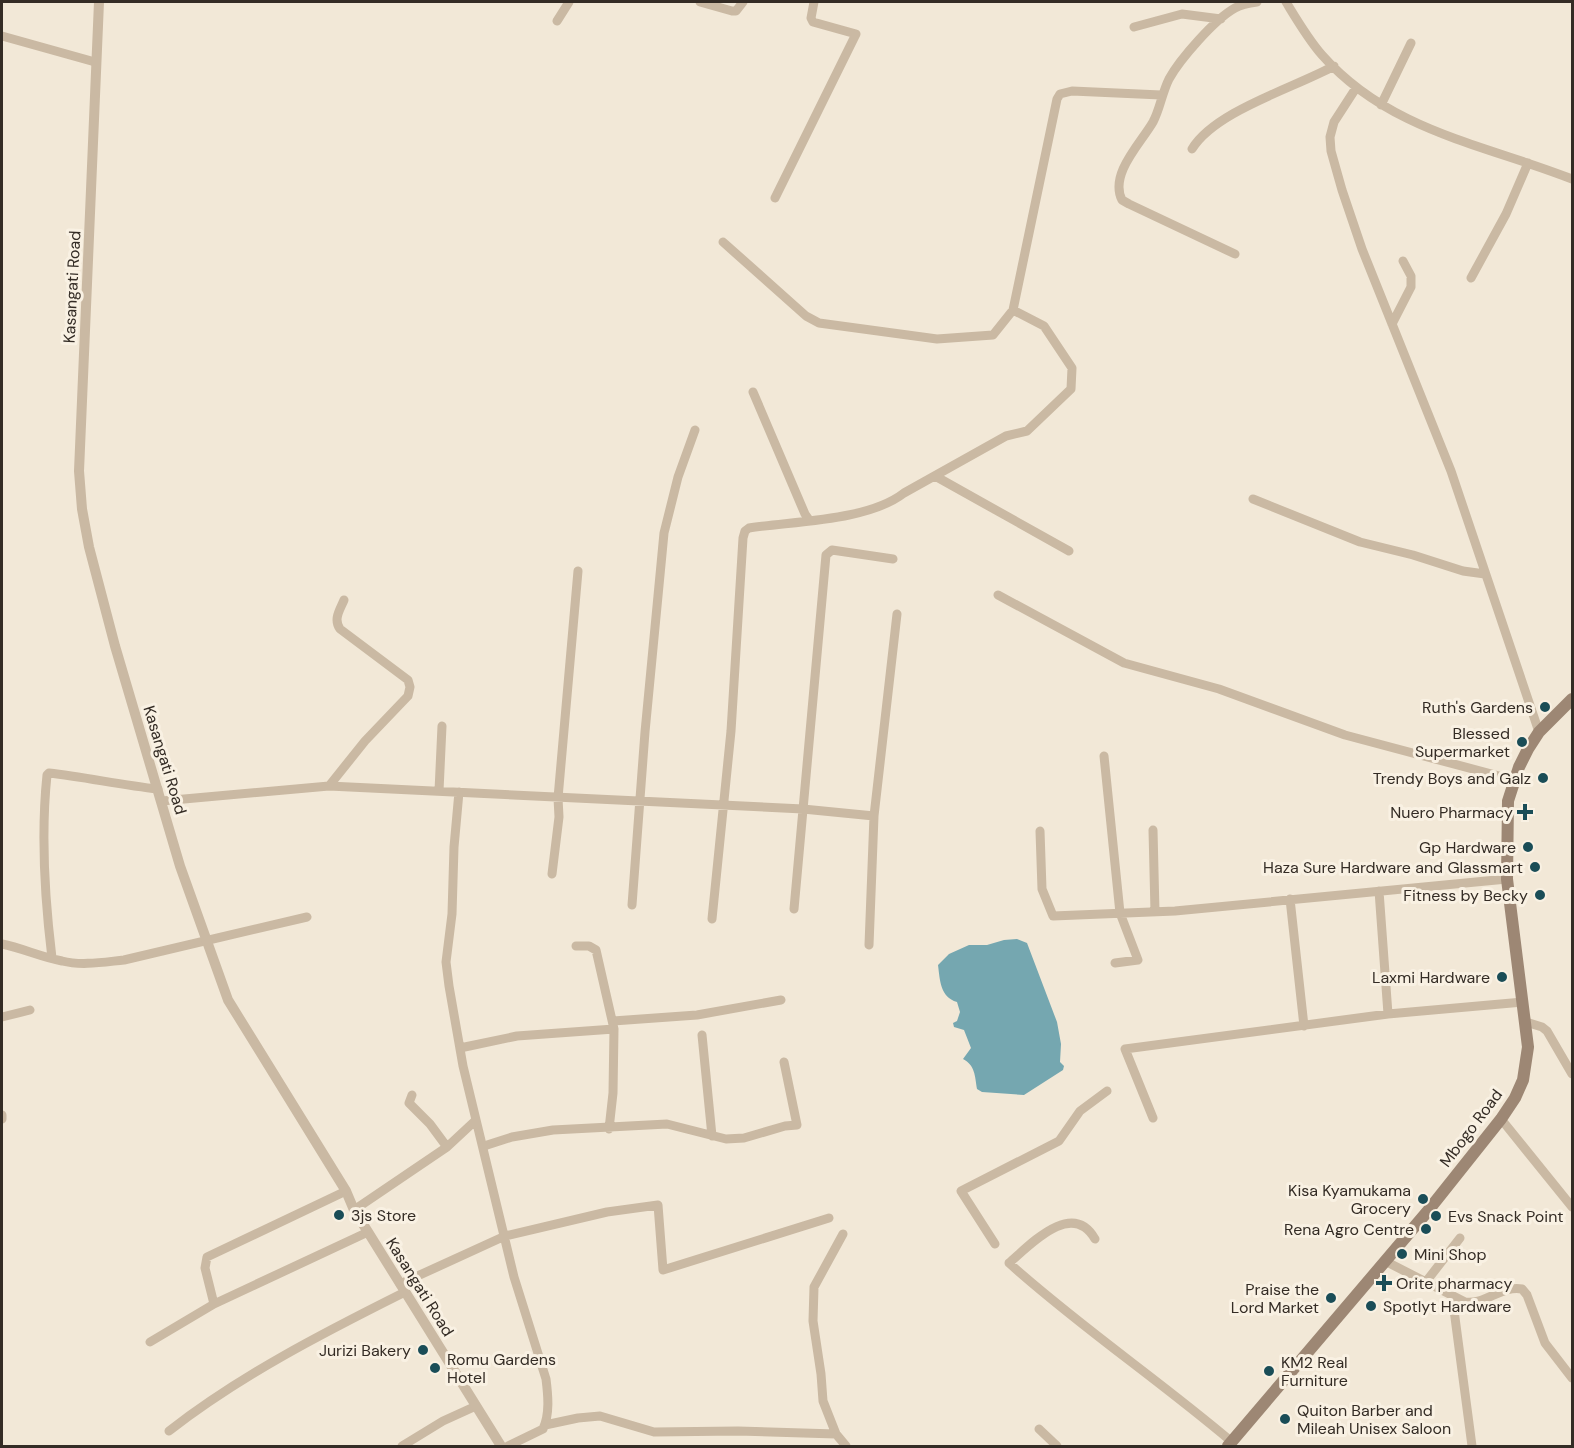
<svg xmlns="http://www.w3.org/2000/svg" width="1574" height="1448" font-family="'DM Sans',sans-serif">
<rect width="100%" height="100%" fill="#f2e8d7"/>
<path fill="#75a7b0" d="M1017,939l10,4 30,79 4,22 -1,18 4,4 -1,4 -39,25 -42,-3 -5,-3c-2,-13 -2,-24 -14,-30l8,-11 -7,-18 -10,-3 -1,-4 4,-2 3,-9 -3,-10c-17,-5 -17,-22 -19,-37l11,-11 20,-9h18l17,-5z"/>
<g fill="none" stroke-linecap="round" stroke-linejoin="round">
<path stroke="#cab9a3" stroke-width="9" d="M700,2l32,9h4l7,-9
M1286,2c11,18 22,37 36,53 67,76 161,89 250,124
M557,21l12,-19
M1134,27l48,-13 39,5
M2,36l93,26
M1356,88l-22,34 -4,15 1,14 11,39 20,59 89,222 88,261
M1381,105l30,-62
M1192,149c23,-38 102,-61 142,-83
M775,198l81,-164 -43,-12 -2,-4 3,-16
M723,242l83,74 13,7 118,16 56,-4 20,-25 44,-211 3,-5 12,-3 89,4
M1235,254l-106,-50 -7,-4c-13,-26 19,-57 31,-78 7,-13 9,-29 16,-43 11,-20 46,-60 66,-71 7,-4 14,-5 22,-6
M1471,278l35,-64 22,-51
M1392,324l19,-37v-11l-8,-15
M753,392l52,122 5,7
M935,476l134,75
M1253,499l107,43 53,13 50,16 22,3
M998,595l126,68 95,26 126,46 169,45
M1104,756l16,157 18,47 -23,3
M329,786l36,-45 43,-45 2,-9 -2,-7 -68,-51c-7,-10 0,-19 4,-29
M439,791l3,-65
M459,792l-5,55 -2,67 -6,48 3,24 14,80 51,211 32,102c2,16 4,35 -3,50l-35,17
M162,801l167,-15 474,23 71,7 23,-202
M1153,830l2,82
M1040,831l2,58 11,27 122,-5 332,-32
M552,874l7,-57 -1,-19 20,-227
M1379,891l9,123
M1290,899l14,127
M632,905l13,-173 19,-199 14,-56 17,-47
M794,909l32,-354 6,-5 61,9
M712,919l19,-188 12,-193 2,-7 4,-3c45,-7 119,-7 155,-35l102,-57 21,-5 44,-42 1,-21 -28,-42 -31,-16
M2,944c20,4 39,13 60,17 20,5 42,1 62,-1l183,-43
M869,945l5,-129
M576,946h13l7,4 18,79 -1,64 -4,36
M52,958c-7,-57 -11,-126 -5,-183l2,-2c36,4 72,12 109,16
M2,1017l28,-7
M613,1021l84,-6 84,-15
M1526,1022l16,5 5,4 25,43
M702,1035l10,101
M460,1048l57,-12 97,-7
M412,1095l-3,8 21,21 17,23
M2,1115v4
M1153,1118l-28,-69 263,-35 135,-12
M1501,1119l71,88
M484,1146l28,-9 41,-7 114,-6 59,15 18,-1 41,-12 12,-1 -13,-63
M354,1210l93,-63 29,-27
M843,1234l-29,53 -1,34 8,53 2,27 13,33 10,12
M1095,1239c-23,-40 -65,6 -86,24 70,63 150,117 223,179
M995,1244l-34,-53 98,-50 21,-30 27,-20
M1385,1261l80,41c20,3 37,-17 57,-13l5,6 18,48 27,35
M1425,1283l35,-45
M400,1284l105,-48 102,-24 51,-7 5,65 166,-52
M1452,1295l20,151
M214,1304l-9,-36 2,-11 139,-66
M150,1342l64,-38 154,-72
M545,1425l33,-7 22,-2 54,16 84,-1 98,3
M1039,1429l18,17
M169,1431c72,-56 154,-98 236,-139
M402,1446l41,-25 33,-15"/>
<path stroke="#cab9a3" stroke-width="10" d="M99,2l-20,469 3,38 7,38 26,99 65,220 48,134 118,191 8,19 14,22 133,214"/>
<path stroke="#9d8774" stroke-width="12" d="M1228,1446l199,-234 74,-93 14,-21 8,-18 5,-33 -21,-168 1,-78 11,-34 9,-18 11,-17 33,-33"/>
</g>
<g fill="#1a4d57" stroke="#f9f1e3" stroke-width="2">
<circle cx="1545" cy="707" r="6"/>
<circle cx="1522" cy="742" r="6"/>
<circle cx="1543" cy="778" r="6"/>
<path d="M1522 803h6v6h6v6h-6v6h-6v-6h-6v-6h6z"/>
<circle cx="1528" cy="847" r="6"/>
<circle cx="1535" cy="867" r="6"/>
<circle cx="1540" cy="895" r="6"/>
<circle cx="1502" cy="977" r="6"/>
<circle cx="1423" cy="1199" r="6"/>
<circle cx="339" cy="1215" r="6"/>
<circle cx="1436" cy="1216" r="6"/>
<circle cx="1426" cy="1229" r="6"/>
<circle cx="1402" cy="1254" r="6"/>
<path d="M1381 1274h6v6h6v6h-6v6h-6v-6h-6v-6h6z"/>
<circle cx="1331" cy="1298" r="6"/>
<circle cx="1371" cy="1306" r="6"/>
<circle cx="423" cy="1350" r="6"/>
<circle cx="435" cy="1368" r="6"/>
<circle cx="1269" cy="1371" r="6"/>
<circle cx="1285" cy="1419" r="6"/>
</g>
<g text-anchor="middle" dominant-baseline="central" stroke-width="6" stroke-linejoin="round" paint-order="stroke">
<g font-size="16" fill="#342c25" stroke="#f9f1e3">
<text transform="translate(72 287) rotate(-87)">Kasangati Road</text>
<text transform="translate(165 760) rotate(73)">Kasangati Road</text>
<text transform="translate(1471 1128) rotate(-53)">Mbogo Road</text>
<text transform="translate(420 1287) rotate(58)">Kasangati Road</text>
</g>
<g font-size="16" fill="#342c25" stroke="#f9f1e3" text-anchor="end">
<text x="1533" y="707">Ruth's Gardens</text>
<text x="1510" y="733">Blessed<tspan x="1510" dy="18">Supermarket</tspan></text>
<text x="1531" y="778">Trendy Boys and Galz</text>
<text x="1513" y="812">Nuero Pharmacy</text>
<text x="1516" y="847">Gp Hardware</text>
<text x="1523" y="867">Haza Sure Hardware and Glassmart</text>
<text x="1528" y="895">Fitness by Becky</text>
<text x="1490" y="977">Laxmi Hardware</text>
<text x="1411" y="1190">Kisa Kyamukama<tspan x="1411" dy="18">Grocery</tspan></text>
<text x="351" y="1215" text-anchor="start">3js Store</text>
<text x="1448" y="1216" text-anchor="start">Evs Snack Point</text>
<text x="1414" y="1229">Rena Agro Centre</text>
<text x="1414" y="1254" text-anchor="start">Mini Shop</text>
<text x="1396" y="1283" text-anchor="start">Orite pharmacy</text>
<text x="1319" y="1289">Praise the<tspan x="1319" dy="18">Lord Market</tspan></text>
<text x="1383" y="1306" text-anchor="start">Spotlyt Hardware</text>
<text x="411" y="1350">Jurizi Bakery</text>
<text x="447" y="1359" text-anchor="start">Romu Gardens<tspan x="447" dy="18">Hotel</tspan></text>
<text x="1281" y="1362" text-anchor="start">KM2 Real<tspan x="1281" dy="18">Furniture</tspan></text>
<text x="1297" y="1410" text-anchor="start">Quiton Barber and<tspan x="1297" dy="18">Mileah Unisex Saloon</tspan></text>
</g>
</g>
<rect width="1574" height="1448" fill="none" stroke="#342c25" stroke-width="6"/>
</svg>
